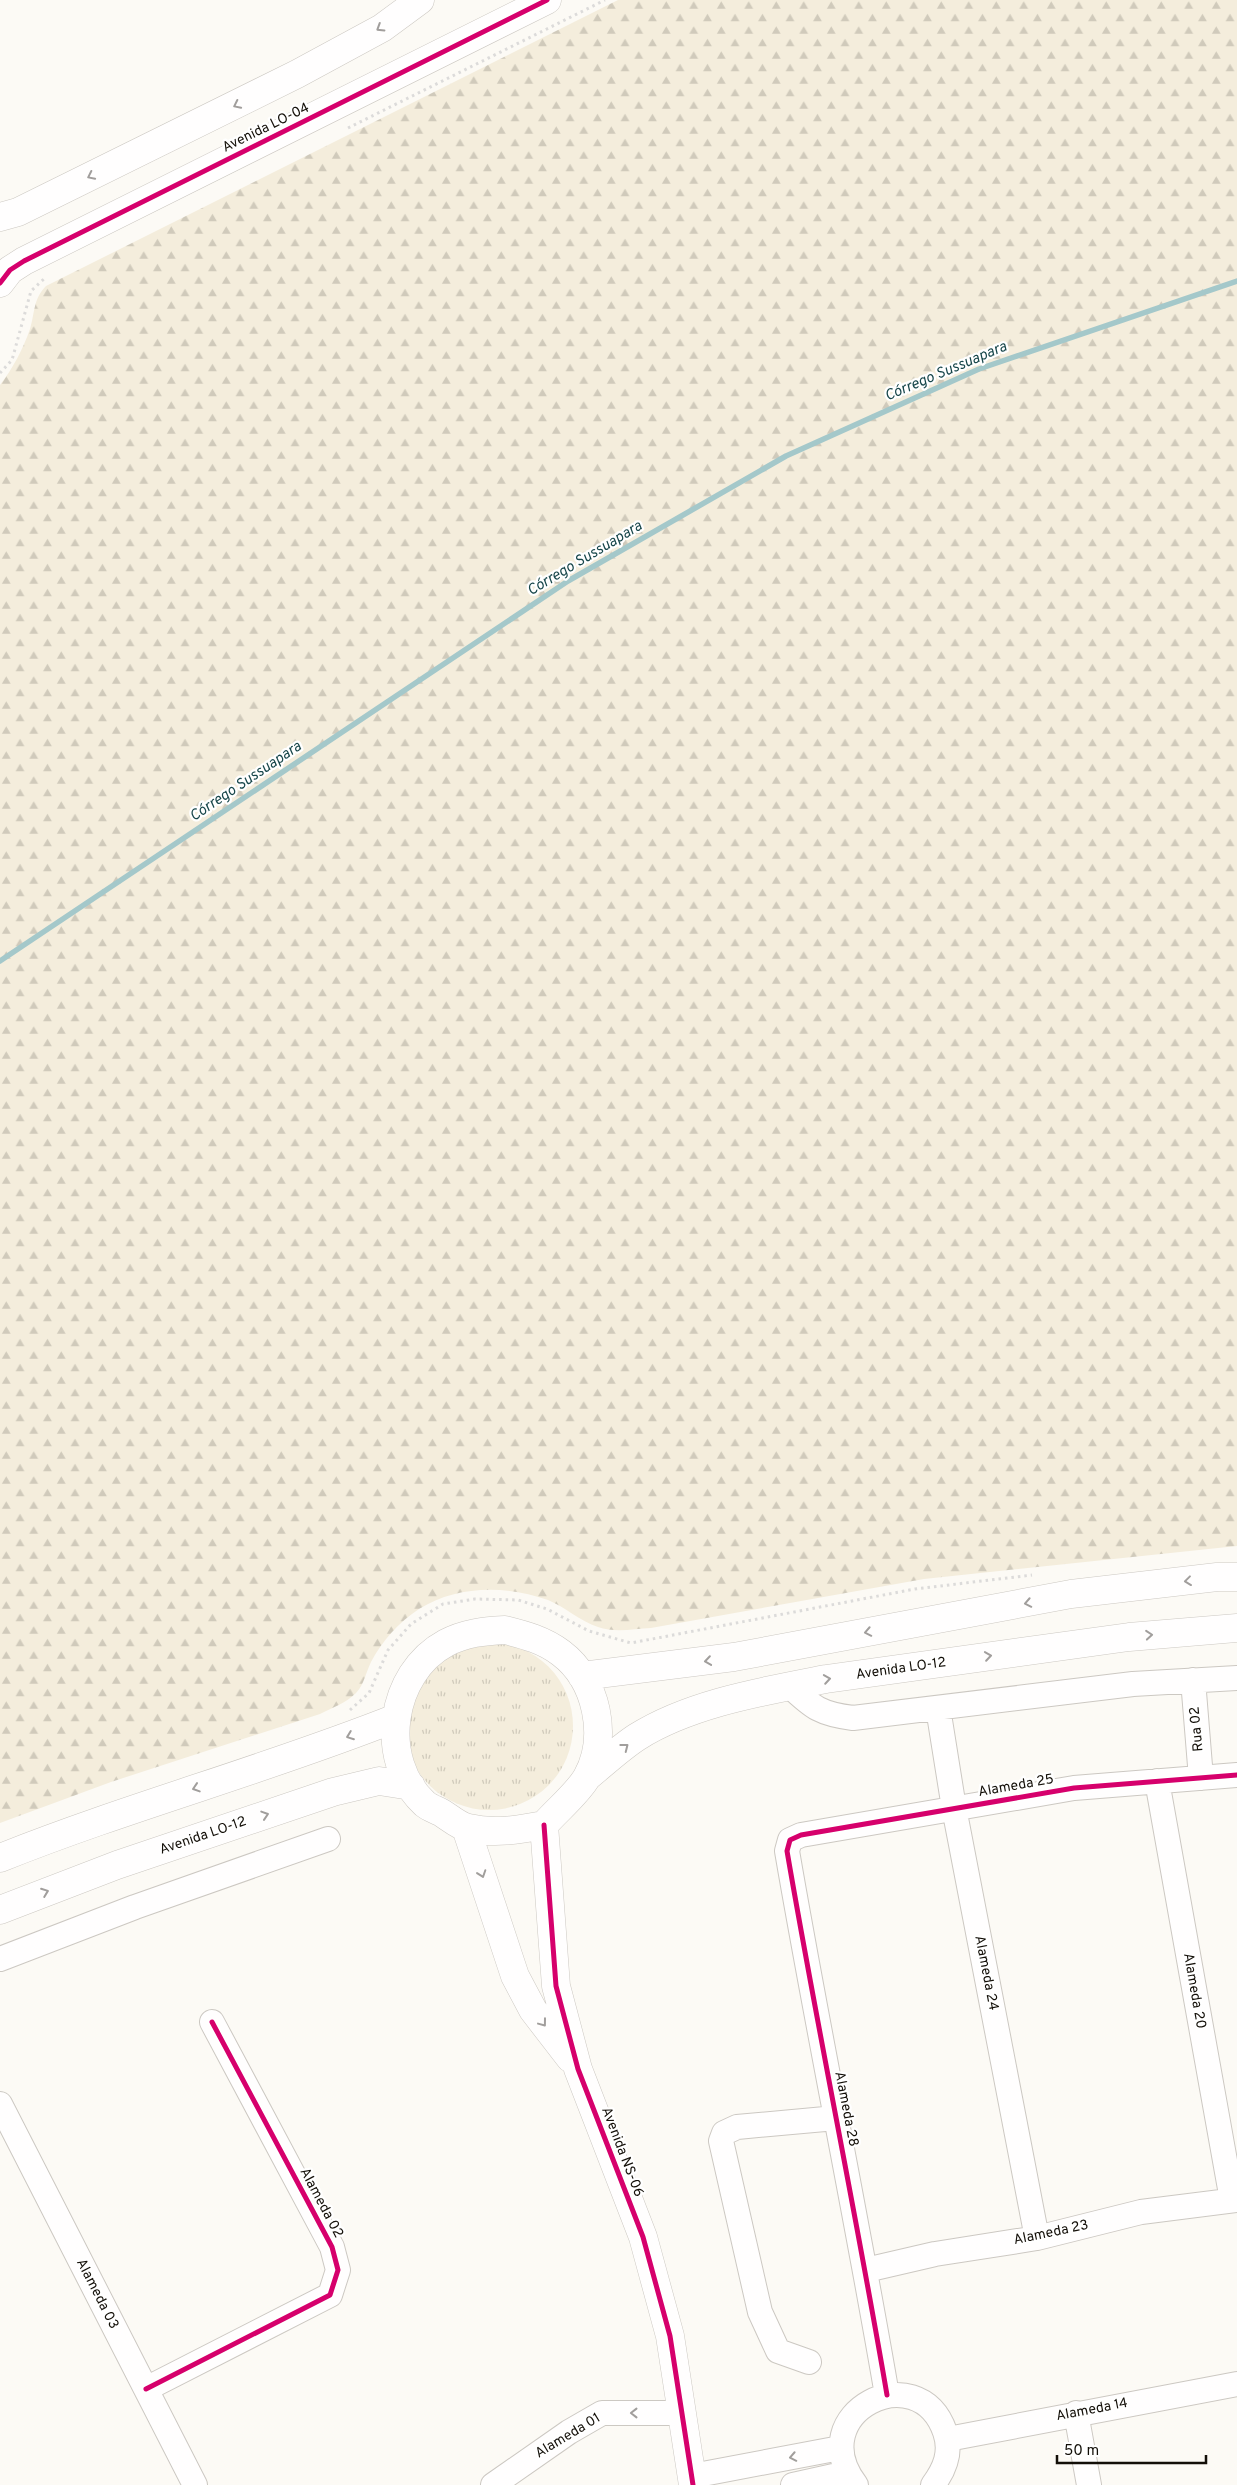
<svg xmlns="http://www.w3.org/2000/svg" width="1237" height="2485" font-family="Overpass,sans-serif">
<defs>
<pattern id="grass-tufts" width="24" height="20" patternUnits="userSpaceOnUse" patternTransform="scale(1.25)"><rect width="24" height="20" fill="#f4eddc"/><path d="M3 7l-1-3M5 7V3M7 7l1-3M15 17l-1-3M17 17v-4M19 17l1-3" fill="none" stroke="#d0cabb"/></pattern>
<pattern id="forest-firs" width="22" height="20" patternUnits="userSpaceOnUse" patternTransform="scale(1.25)"><rect width="22" height="20" fill="#f4eddc"/><path d="M5 1l3.5 6h-7zM16 11l3.5 6h-7z" fill="#d0cabb"/></pattern>
</defs>
<rect width="100%" height="100%" fill="#fcfaf5"/>
<path fill="url(#grass-tufts)" d="M405 1726a84 84 0 1 1 168 0a84 84 0 1 1-168 0Z"/>
<path fill="url(#forest-firs)" d="M618,0h619v1546l-313,33 -273,49c-17,1 -37,5 -53,-1 -18,-6 -33,-20 -50,-27 -42,-15 -91,-15 -129,9 -20,13 -37,32 -48,53 -5,10 -7,23 -15,31 -10,10 -24,15 -36,21l-209,68 -111,41v-1438c13,-17 23,-36 30,-56 5,-16 3,-30 16,-43z"/>
<g fill="none" stroke-linecap="round" stroke-linejoin="round">
<path stroke="#a4c8ca" stroke-width="5.5" d="M0,961l568,-380 218,-125 193,-87 258,-88"/>
<g stroke="#ccc8c2" stroke-width="26">
<path id="street" d="M1193,1680l8,98
M790,1686c23,22 31,28 63,32l280,-34 104,-6
M938,1708l16,100 83,430
M1157,1781l75,419
M0,1959l135,-52 193,-68
M0,2104l195,381
M866,2270l69,-16 102,-16 104,-26 96,-12
M809,2362l-31,-11 -18,-39 -39,-171 3,-8 13,-6 99,-9
M146,2389l184,-94 8,-25 -6,-23 -120,-225
M887,2395c-31,-182 -69,-363 -100,-544l3,-11 11,-5 273,-47 163,-13
M1076,2413l13,72
M948,2439l289,-55
M692,2476l148,-28
M493,2485l76,-53 33,-19h81
M793,2485l54,-12
M856,2485c-55,-72 62,-131 89,-53 7,20 0,37 -12,53"/>
</g>
<g stroke="#ccc8c2" stroke-width="29">
<path id="secondary" d="M0,217l18,-5 279,-138 85,-46 38,-28
M0,283l10,-13 14,-9 523,-261
M505,1630c20,5 39,10 56,23 36,27 48,84 26,124 -9,16 -31,34 -43,48 -26,5 -50,9 -76,3 -9,-2 -18,-10 -26,-15 -5,-3 -12,-5 -17,-9 -48,-44 -35,-131 21,-161 19,-10 38,-12 59,-13z
M582,1676l152,-19 337,-63 146,-17h20
M587,1777c16,-13 33,-29 50,-40 54,-34 128,-46 189,-58l303,-42 108,-9
M544,1825l12,161 22,83 65,168 27,99 23,149
M466,1828l49,148 18,34 37,48
M0,1858c130,-52 265,-88 396,-140
M0,1910l117,-45 216,-73 46,-11 32,5"/>
</g>
<path stroke="#dcdbda" stroke-width="3" stroke-dasharray="2.5 4" stroke-linecap="butt" d="M348,128l257,-128
M0,373l12,-13 19,-69 14,-13
M350,1710l19,-17 19,-43 23,-26 32,-20 32,-5 43,1 29,9 42,22 42,12 284,-54 117,-14"/>
<use href="#street" stroke="#fffefe" stroke-width="24"/>
<use href="#secondary" stroke="#fffefe" stroke-width="28"/>
<g stroke="#fff" stroke-width="8">
<path id="cycleway" d="M0,283l10,-13 14,-9 523,-261
M544,1825l12,161 22,83 65,168 27,99 23,149
M146,2389l184,-94 8,-25 -6,-23 -120,-225
M887,2395c-31,-182 -69,-363 -100,-544l3,-11 11,-5 273,-47 163,-13"/>
</g>
<use href="#cycleway" stroke="#d6006c" stroke-width="5"/>
</g>
<defs><path id="oneway-chevron" d="M-2-3.5L2.5 0L-2 3.5" fill="none" stroke-width="1.6" stroke-linecap="round" stroke-linejoin="round" transform="scale(1.25)"/></defs>
<g stroke="#a19e9c">
<use href="#oneway-chevron" transform="translate(380 28) rotate(148)"/>
<use href="#oneway-chevron" transform="translate(237 105) rotate(154)"/>
<use href="#oneway-chevron" transform="translate(91 176) rotate(154)"/>
<use href="#oneway-chevron" transform="translate(1188 1581) rotate(173)"/>
<use href="#oneway-chevron" transform="translate(1028 1603) rotate(169)"/>
<use href="#oneway-chevron" transform="translate(868 1632) rotate(169)"/>
<use href="#oneway-chevron" transform="translate(1149 1635) rotate(-5)"/>
<use href="#oneway-chevron" transform="translate(988 1656) rotate(-8)"/>
<use href="#oneway-chevron" transform="translate(708 1661) rotate(172)"/>
<use href="#oneway-chevron" transform="translate(827 1679) rotate(-9)"/>
<use href="#oneway-chevron" transform="translate(350 1736) rotate(159)"/>
<use href="#oneway-chevron" transform="translate(625 1747) rotate(-38)"/>
<use href="#oneway-chevron" transform="translate(196 1788) rotate(162)"/>
<use href="#oneway-chevron" transform="translate(265 1815) rotate(-18)"/>
<use href="#oneway-chevron" transform="translate(482 1874) rotate(71)"/>
<use href="#oneway-chevron" transform="translate(45 1892) rotate(-21)"/>
<use href="#oneway-chevron" transform="translate(543 2023) rotate(53)"/>
<use href="#oneway-chevron" transform="translate(634 2413) rotate(-180)"/>
<use href="#oneway-chevron" transform="translate(793 2457) rotate(169)"/>
</g>
<g text-anchor="middle" dominant-baseline="central" stroke-width="4.5" stroke-linejoin="round" paint-order="stroke">
<g font-size="14" fill="#130f08" stroke="#fff">
<text transform="translate(266 128) rotate(-26)">Avenida LO-04</text>
<text transform="translate(901 1669) rotate(-8)">Avenida LO-12</text>
<text transform="translate(1197 1729) rotate(-95)">Rua 02</text>
<text transform="translate(1016 1786) rotate(-10)">Alameda 25</text>
<text transform="translate(203 1836) rotate(-19)">Avenida LO-12</text>
<text transform="translate(986 1973) rotate(79)">Alameda 24</text>
<text transform="translate(1194 1991) rotate(80)">Alameda 20</text>
<text transform="translate(846 2109) rotate(79)">Alameda 28</text>
<text transform="translate(622 2152) rotate(69)">Avenida NS-06</text>
<text transform="translate(321 2203) rotate(62)">Alameda 02</text>
<text transform="translate(1051 2233) rotate(-12)">Alameda 23</text>
<text transform="translate(97 2294) rotate(63)">Alameda 03</text>
<text transform="translate(1092 2410) rotate(-11)">Alameda 14</text>
<text transform="translate(568 2436) rotate(-31)">Alameda 01</text>
</g>
<g font-size="15" font-style="italic" fill="#17464a" stroke="#fff">
<text transform="translate(946 372) rotate(-23)">Córrego Sussuapara</text>
<text transform="translate(585 559) rotate(-31)">Córrego Sussuapara</text>
<text transform="translate(246 782) rotate(-34)">Córrego Sussuapara</text>
</g>
</g>
<path d="M1057 2455v8h149v-8" fill="none" stroke="#130f08" stroke-width="2.5"/>
<text x="1064" y="2455" font-size="15" fill="#130f08" stroke="#ffffff" stroke-width="4" paint-order="stroke">50 m</text>
</svg>
